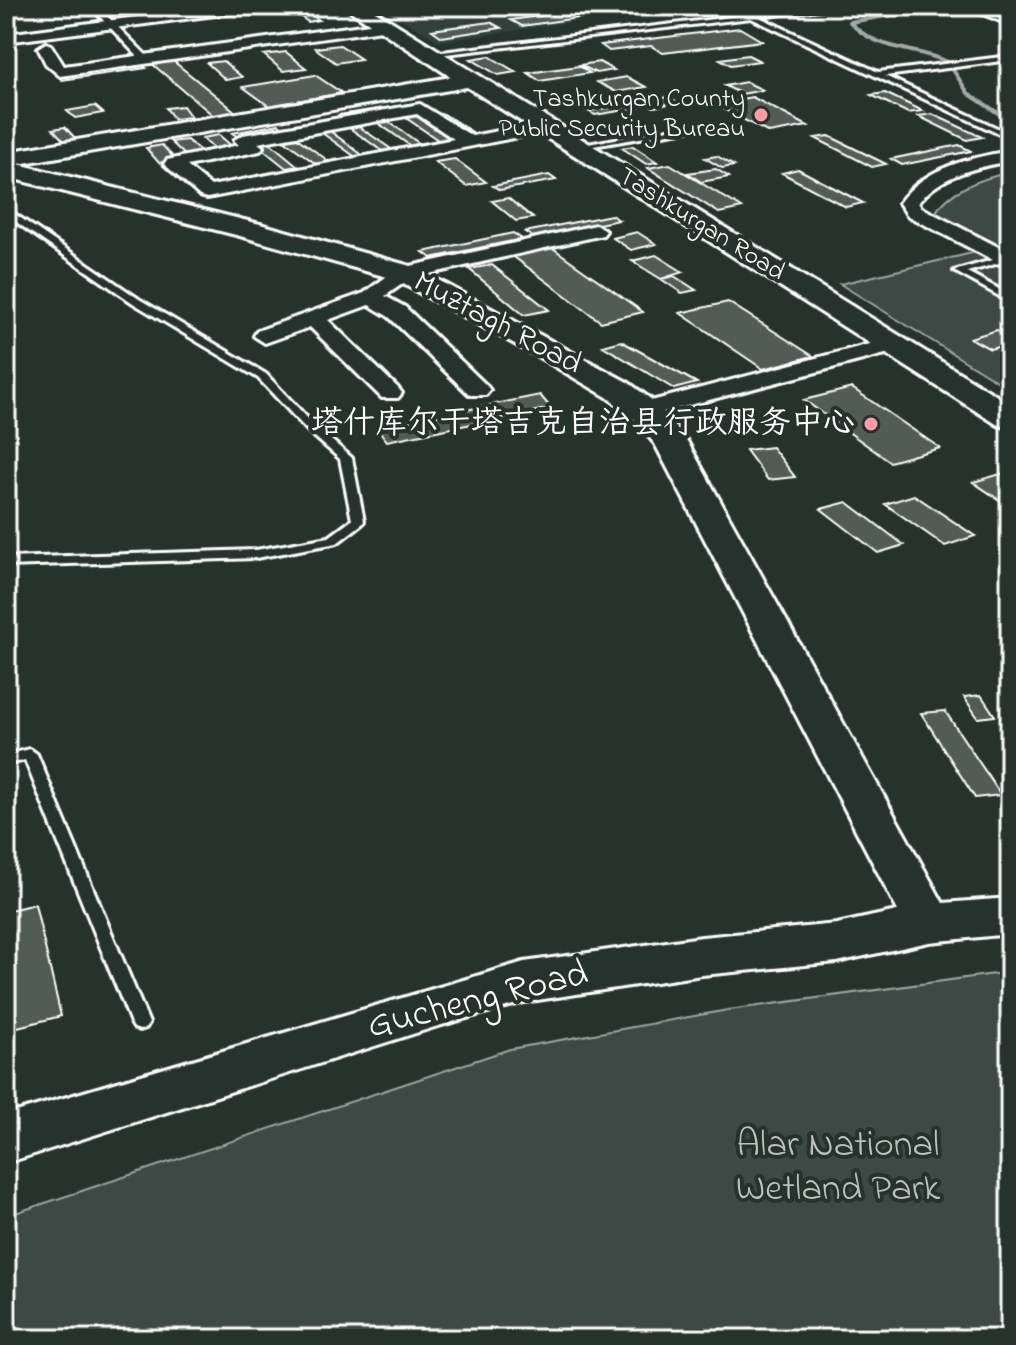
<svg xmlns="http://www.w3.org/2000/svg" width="1016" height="1345" font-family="'Indie Flower','LXGW WenKai TC',sans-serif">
<rect width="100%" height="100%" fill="#26332d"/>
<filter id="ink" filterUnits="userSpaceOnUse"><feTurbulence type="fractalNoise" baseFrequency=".0125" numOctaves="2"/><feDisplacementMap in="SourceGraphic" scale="16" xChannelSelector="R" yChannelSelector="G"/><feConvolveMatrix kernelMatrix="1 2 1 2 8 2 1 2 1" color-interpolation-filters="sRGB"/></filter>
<g filter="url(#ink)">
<path fill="#333f3a" d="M378,6h297l-235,36z"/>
<path fill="#3e4944" stroke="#9ea4a2" stroke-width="2" d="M1010,172v217l-170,-105 149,-35 -56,-33c16,-27 48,-37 77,-44z
M1010,972v367h-1004v-123l504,-167 218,-39z"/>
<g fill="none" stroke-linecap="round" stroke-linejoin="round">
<path stroke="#a4a9a7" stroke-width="4" d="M1010,13h-106l-54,9c25,29 65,25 98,40l20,31 42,28"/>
</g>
<path fill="#515c57" stroke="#fff" stroke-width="2" d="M286,6h13l20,14 -11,2z
M567,12l11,6 -56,8 -11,-6z
M490,22l11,6 -59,9 -10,-7z
M740,28l22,13 -99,12 -12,-7 -42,5 -8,-6z
M340,45l21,14 -25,4 -21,-15z
M286,52l20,16 -23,3 -19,-16z
M748,55l12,6 -29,4 -11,-6z
M489,56l27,16 -18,3 -27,-16z
M172,60l65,53 -22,4 -64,-54z
M223,61l19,16 -16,3 -19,-17z
M599,62l15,8 -18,3 -16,-8z
M139,63l7,5 -84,12 -5,-6z
M579,66l11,7 -50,8 -12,-8z
M315,75l27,18 -73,13 -26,-19z
M627,77l19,10 -30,5 -19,-10z
M746,82l17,8 -21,4 -17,-8z
M885,93l38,18 -15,2 -37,-18z
M668,97l10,5 -24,5 -10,-5z
M752,97l56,29 -39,7 -55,-29z
M417,103l4,3 -78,12 -4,-3z
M632,104l6,4 -43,7 -7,-4z
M95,106l8,7 -28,5 -8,-7z
M183,106l8,11 -17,2 -8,-11z
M444,114l33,21 -10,2 -33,-21z
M932,114l50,23 -15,3 -49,-24z
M416,116l36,24 -11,2 -35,-24z
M389,122l34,24 -11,1 -34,-24z
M279,124l7,5 -48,8 -6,-4z
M358,126l36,25 -9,2 -37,-26z
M65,127l11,12 -12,2 -11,-12z
M330,131l35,26 -8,1 -35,-25z
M219,135l16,14 -18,3 -15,-14z
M829,136l57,28 -14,3 -57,-29z
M297,138l33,24 -14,2 -32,-24z
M187,140l17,14 -17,3 -16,-15z
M269,142l29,24 -12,2 -30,-24z
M162,145l14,15 -17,3 -13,-15z
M959,145l12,6 -69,14 -11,-6z
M633,146l24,16 -11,2 -24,-16z
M717,156l17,10 -12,2 -17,-10z
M455,159l31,23 -20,4 -31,-24z
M670,164l72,44 -23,5 -71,-45z
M716,169l13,8 -28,5 -13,-9z
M798,169l65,34 -17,4 -64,-34z
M549,175l7,5 -56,10 -7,-4z
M508,198l25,20 -17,3 -24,-20z
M611,215l8,5 -86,17 -8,-5z
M637,232l19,12 -25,6 -18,-12z
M513,233l9,6 -91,19 -8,-6z
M550,246l93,66 -42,10 -91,-68z
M656,255l27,17 -22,7 -29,-18z
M492,265l57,45 -25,5 -55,-46z
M674,276l22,14 -14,3 -21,-14z
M728,302l85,54 -50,13 -83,-56z
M997,330l13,8v6l-20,5 -20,-11z
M621,341l76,42 -23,6 -71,-43z
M852,388l88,60 -50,14 -86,-62z
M540,395l11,13 -164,33 -10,-13z
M772,447l23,30 -27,3 -22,-30z
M1004,473l6,4v30l-37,-25z
M914,495l61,41 -30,10 -60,-42z
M847,502l57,43 -26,8 -57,-44z
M981,695l14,21 -17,2 -14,-21z
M945,711l56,84 -26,3 -54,-85z
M35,904l26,112 -55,14v-119z"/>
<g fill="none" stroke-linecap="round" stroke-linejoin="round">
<g stroke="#fff" stroke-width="6">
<path id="lane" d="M90,6h7l51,51v4h-6z
M822,6h20l-83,11 119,55 132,-16v4l-125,16 125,58v5l-259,-121 -322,38 -4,-2z
M963,6h9l38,15v4z
M701,123l4,2 -1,2 -128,22 -4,-2z
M6,208l133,91 127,75 50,53 36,31 12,63 -2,3 -25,19 -81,15 -250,8v-8l250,-8 73,-13 23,-17 -12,-61 -32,-28 -50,-53 -125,-75 -127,-88z
M1003,257h6l1,3 -43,12 43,23v7l-56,-31z
M30,749l7,5 112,269 -3,5 -6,2 -6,-2 -3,-5 -106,-263 -19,5v-10z"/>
</g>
<g stroke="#fff" stroke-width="6">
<path id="street" d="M221,6h40l-7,4 -248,32v-8z
M384,22l7,4 -2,3 -329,47 -14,-12 -8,-16 8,-5 5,2 13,21z
M420,104l52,32 72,-14 8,5 -8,5 -337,66 -7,-2 -36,-32 3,-4 72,-15 -5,-5 9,-5zM417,114l37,25 -243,47 -24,-20 73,-15 3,-4 -5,-4z
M1010,151v10c-33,6 -70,14 -92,42l4,5 88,45v11l-11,-1 -91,-47 -9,-13c26,-36 70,-45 111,-52z
M596,225l10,6 -3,4 -192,43 -26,18 20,11 81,78 4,5 -4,5h-16l-81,-78 -20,-12 -41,15 70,68 4,5 -4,5h-16l-72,-71 -45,16 -11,-7 3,-5 107,-38 33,-24z
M893,338l8,2 3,5 -3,5 -257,67 -8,-2 -4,-5 4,-5z"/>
</g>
<g stroke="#fff" stroke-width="6">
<path id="secondary" d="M343,6h24l643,398v24l-12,-3 -531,-338 -449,77 242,60 154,43 215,116 27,20 31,38 267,482 -7,13 -18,5 -18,-5 -256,-492 -23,-27 -25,-20 -70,-41 -143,-77 -154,-43 -234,-59v-25l445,-75z"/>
</g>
<g stroke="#fff" stroke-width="6">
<path id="primary" d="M1010,898v36l-81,8 -92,20 -135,13 -178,27 -86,24 -432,137v-48l518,-153 178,-25 135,-13 92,-20z"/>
</g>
<use href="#lane" fill="#26332d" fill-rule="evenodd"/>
<use href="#street" fill="#26332d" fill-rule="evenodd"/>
<use href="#secondary" fill="#26332d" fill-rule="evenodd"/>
<use href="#primary" fill="#26332d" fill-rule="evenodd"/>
</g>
</g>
<g fill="#ff9aa2" stroke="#26332d" stroke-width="3">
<circle cx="761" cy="115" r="8"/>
<circle cx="871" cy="424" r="8"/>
</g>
<g text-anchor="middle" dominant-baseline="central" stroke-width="8" stroke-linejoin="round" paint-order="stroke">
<g font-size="26" fill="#fff" stroke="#26332d" text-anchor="end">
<text x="745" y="100">Tashkurgan County<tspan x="745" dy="30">Public Security Bureau</tspan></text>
</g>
<g font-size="26" fill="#fff" stroke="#26332d">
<text transform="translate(701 225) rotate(32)">Tashkurgan Road</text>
</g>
<g font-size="32" fill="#fff" stroke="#26332d">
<text transform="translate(497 324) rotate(28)">Muztagh Road</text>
</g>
<g font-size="32" fill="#fff" stroke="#26332d" text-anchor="end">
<text x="855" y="424">塔什库尔干塔吉克自治县行政服务中心</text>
</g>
<g font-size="38" fill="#fff" stroke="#26332d">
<text transform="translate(478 1001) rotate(-14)">Gucheng Road</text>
</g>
<g font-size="38" fill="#bbbfbe" stroke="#26332d">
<text x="838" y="1146">Alar National<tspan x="838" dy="44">Wetland Park</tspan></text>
</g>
</g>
<rect width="1016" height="1345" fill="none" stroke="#26332d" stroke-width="32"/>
<rect x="16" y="16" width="984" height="1313" fill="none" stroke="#fff" stroke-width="3" filter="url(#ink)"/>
</svg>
